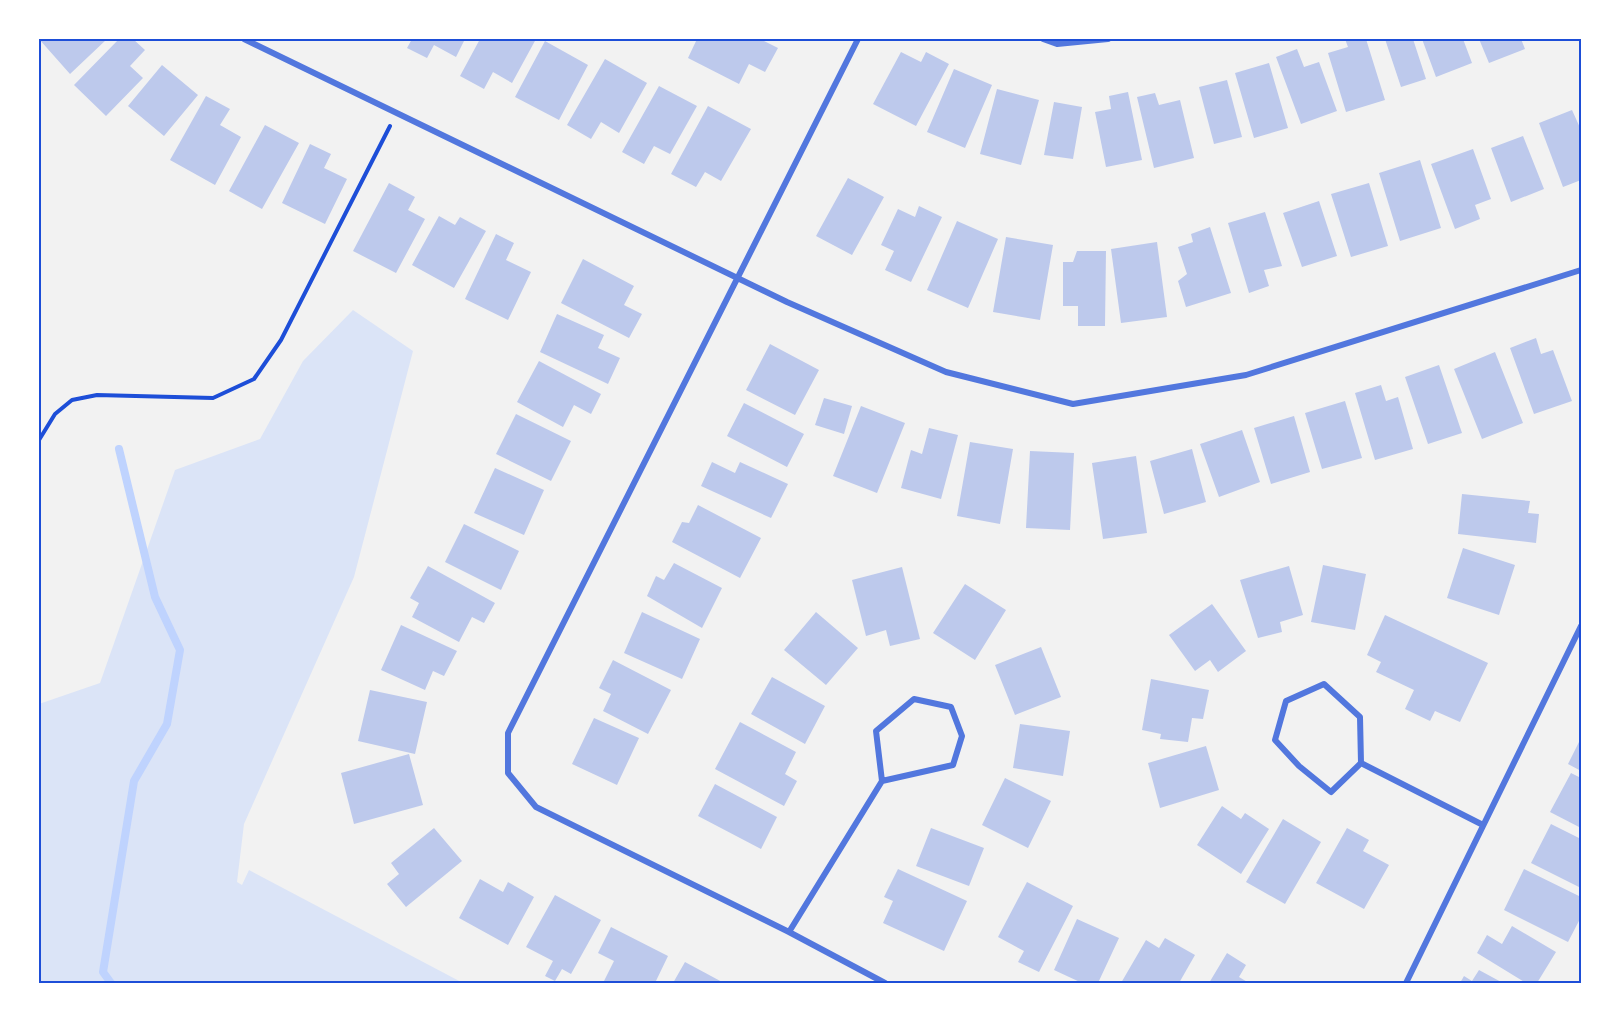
<svg xmlns="http://www.w3.org/2000/svg" width="1620" height="1022" font-family="'PT Sans',sans-serif">
<rect width="100%" height="100%" fill="#f2f2f2"/>
<path fill="#dbe4f7" d="M353,310l60,41 -59,226 -110,247 -7,58 5,3 7,-15 214,113h-424v-279l61,-21 75,-213 85,-31 43,-78z"/>
<g fill="none" stroke-linecap="round" stroke-linejoin="round">
<path stroke="#bfd3fe" stroke-width="8" d="M111,983l-8,-11 31,-191 33,-57 13,-74 -25,-53 -36,-148"/>
</g>
<path fill="#bdc9ec" d="M39,39h68l-37,35z
M119,39h14l12,11 -15,16 13,12 -37,38 -32,-31z
M412,39h53l-9,18 -22,-12 -7,13 -20,-10z
M480,39h56l-24,44 -19,-11 -9,17 -24,-13z
M697,39h63l18,9 -13,24 -16,-8 -10,20 -51,-26z
M1345,39h21l19,61 -39,12 -18,-59 20,-6z
M1385,39h28l13,40 -25,8z
M1422,39h41l9,24 -36,14z
M1479,39h42l4,10 -36,14z
M545,41l43,24 -29,55 -44,-23z
M1297,49l7,18 15,-5 18,49 -36,13 -25,-67z
M901,52l20,10 5,-10 23,12 -33,62 -43,-22z
M605,59l42,24 -28,50 -18,-11 -10,17 -24,-14z
M1269,63l19,65 -34,10 -19,-65z
M162,65l36,30 -34,41 -36,-30z
M954,69l38,16 -27,63 -38,-16z
M1227,80l15,57 -28,7 -15,-57z
M659,86l38,20 -27,48 -16,-8 -10,18 -22,-12z
M997,89l42,11 -18,65 -41,-11z
M1128,92l14,68 -36,7 -11,-55 16,-3 -2,-13z
M1155,93l4,12 21,-5 14,58 -40,10 -17,-71z
M206,96l24,13 -10,16 21,12 -26,48 -45,-25z
M1054,102l28,5 -9,52 -29,-4z
M708,106l43,23 -30,52 -16,-9 -9,15 -25,-13z
M1572,110l9,20v50l-18,7 -24,-64z
M265,125l34,18 -37,66 -33,-18z
M1523,136l21,53 -33,13 -20,-54z
M310,144l21,10 -7,14 23,11 -22,45 -43,-21z
M1473,149l18,50 -16,6 5,14 -25,10 -24,-65z
M1420,160l21,68 -41,13 -21,-68z
M848,178l36,19 -32,58 -36,-19z
M389,183l26,14 -7,13 17,9 -29,54 -43,-22z
M1369,183l19,63 -37,11 -20,-63z
M1319,201l18,55 -35,11 -19,-54z
M919,206l23,11 -31,65 -26,-12 9,-19 -13,-6 17,-36 17,8z
M1265,212l17,54 -18,4 5,16 -20,7 -21,-70z
M439,216l16,9 5,-8 26,14 -32,57 -42,-23z
M957,221l41,18 -30,69 -41,-18z
M1210,227l21,66 -45,14 -8,-26 9,-7 -9,-27 15,-5 -2,-8z
M496,234l18,9 -8,17 25,12 -23,48 -43,-21z
M1006,237l47,8 -13,75 -47,-8z
M1157,242l10,75 -46,6 -10,-74z
M1077,251h29l-1,75h-27v-20h-15v-44h10z
M583,259l51,27 -10,19 18,9 -13,24 -68,-35z
M557,314l47,21 -6,13 22,10 -12,26 -68,-32z
M1536,338l5,16 12,-4 19,51 -38,13 -24,-66z
M770,344l49,26 -24,45 -49,-25z
M1495,352l28,71 -41,16 -28,-70z
M539,361l62,33 -10,20 -17,-9 -11,22 -46,-25z
M1439,365l23,68 -34,11 -23,-67z
M1381,385l5,16 12,-4 15,52 -38,11 -20,-67z
M824,398l28,8 -8,28 -29,-9z
M1345,401l17,57 -40,11 -17,-56z
M744,403l60,31 -17,33 -60,-31z
M861,406l44,17 -28,70 -44,-17z
M516,414l55,27 -20,40 -55,-27z
M1294,416l16,56 -39,12 -17,-56z
M929,428l29,7 -17,64 -40,-11 10,-38 11,4z
M1242,430l18,52 -41,15 -19,-53z
M970,442l43,7 -13,75 -43,-8z
M1192,449l14,53 -42,12 -14,-53z
M1030,451l44,2 -4,77 -44,-2z
M1136,456l11,77 -44,6 -11,-76z
M712,462l23,11 5,-11 48,22 -17,34 -70,-32z
M495,468l49,22 -20,45 -50,-22z
M1462,494l68,7 -2,12 11,1 -3,29 -78,-9z
M698,505l63,33 -21,40 -68,-36 10,-20 7,1z
M464,524l55,27 -18,39 -56,-28z
M1463,548l52,17 -16,50 -52,-17z
M674,563l48,25 -20,40 -55,-32 9,-20 8,4z
M1323,565l43,9 -11,56 -44,-8z
M428,566l67,37 -11,20 -12,-6 -13,25 -47,-25 7,-14 -9,-5z
M1289,566l14,49 -23,7 2,10 -24,6 -18,-58z
M902,567l18,72 -30,7 -4,-16 -20,6 -14,-56z
M965,584l41,26 -31,50 -42,-27z
M1212,604l34,47 -28,21 -8,-12 -15,11 -26,-36z
M642,612l58,27 -18,40 -58,-26z
M816,612l42,36 -32,37 -42,-35z
M1385,615l103,48 -28,59 -25,-11 -5,10 -25,-12 9,-19 -38,-18 5,-10 -14,-7z
M401,625l56,26 -13,25 -11,-5 -8,19 -44,-20z
M1041,647l20,50 -46,18 -20,-50z
M613,660l58,30 -23,44 -45,-23 8,-17 -12,-6z
M772,677l53,29 -20,38 -54,-30z
M1151,679l58,11 -6,29 -11,-1 -4,24 -28,-3 1,-5 -19,-4z
M370,690l57,12 -12,52 -57,-13z
M594,718l45,20 -22,47 -45,-21z
M740,722l56,30 -11,22 12,7 -13,25 -69,-37z
M1020,724l50,7 -7,45 -50,-8z
M1581,738v33l-13,-7z
M1206,746l13,44 -59,18 -12,-45z
M409,754l14,51 -69,19 -13,-51z
M1571,773l10,5v50l-31,-16z
M1005,778l46,23 -23,47 -46,-23z
M715,784l62,33 -16,32 -63,-33z
M1222,806l19,13 4,-6 24,16 -28,45 -44,-29z
M1283,819l38,23 -36,62 -39,-22z
M1551,824l30,15v49l-50,-25z
M434,828l28,33 -56,46 -19,-23 12,-10 -8,-11z
M931,828l53,20 -15,38 -53,-20z
M1347,828l22,12 -6,11 26,14 -25,44 -48,-26z
M898,869l69,32 -23,50 -61,-28 10,-22 -9,-4z
M1524,869l57,28v20l-13,25 -64,-32z
M480,879l23,13 5,-10 26,15 -26,48 -49,-27z
M1027,882l46,24 -34,66 -21,-10 6,-11 -26,-14z
M555,895l46,25 -30,54 -9,-5 -7,12 -10,-5 8,-15 -27,-14z
M1077,919l42,19 -21,45h-16l-28,-13z
M1512,926l44,26 -19,31h-11l-49,-30 10,-18 15,9z
M611,927l57,29 -13,27h-52l11,-22 -16,-8z
M1165,938l30,17 -16,28h-58l25,-43 13,8z
M1227,953l19,12 -7,12 10,6h-40z
M685,962l39,21h-51z
M1479,970l24,13h-43l4,-7 8,5z"/>
<g fill="none" stroke-linecap="round" stroke-linejoin="round">
<path stroke="#1d4ed8" stroke-width="4" d="M39,440l16,-26 17,-14 25,-5 116,3 41,-19 27,-39 109,-214"/>
<path stroke="#5277de" stroke-width="6" d="M244,39l543,263 159,70 127,32 173,-29 335,-105
M858,39l-350,694v40l28,34 253,125 96,51
M1043,39l14,5 51,-5
M1361,763l-1,-46 -36,-33 -38,17 -11,39 24,26 32,26 30,-29 122,62
M789,932l93,-151 -6,-50 38,-32 37,8 11,29 -9,29 -71,16
M1406,983l175,-357"/>
</g>
<rect width="1620" height="1022" fill="none" stroke="#ffffff" stroke-width="81"/>
<rect x="40" y="40" width="1540" height="942" fill="none" stroke="#1d4ed8" stroke-width="2"/>
</svg>
